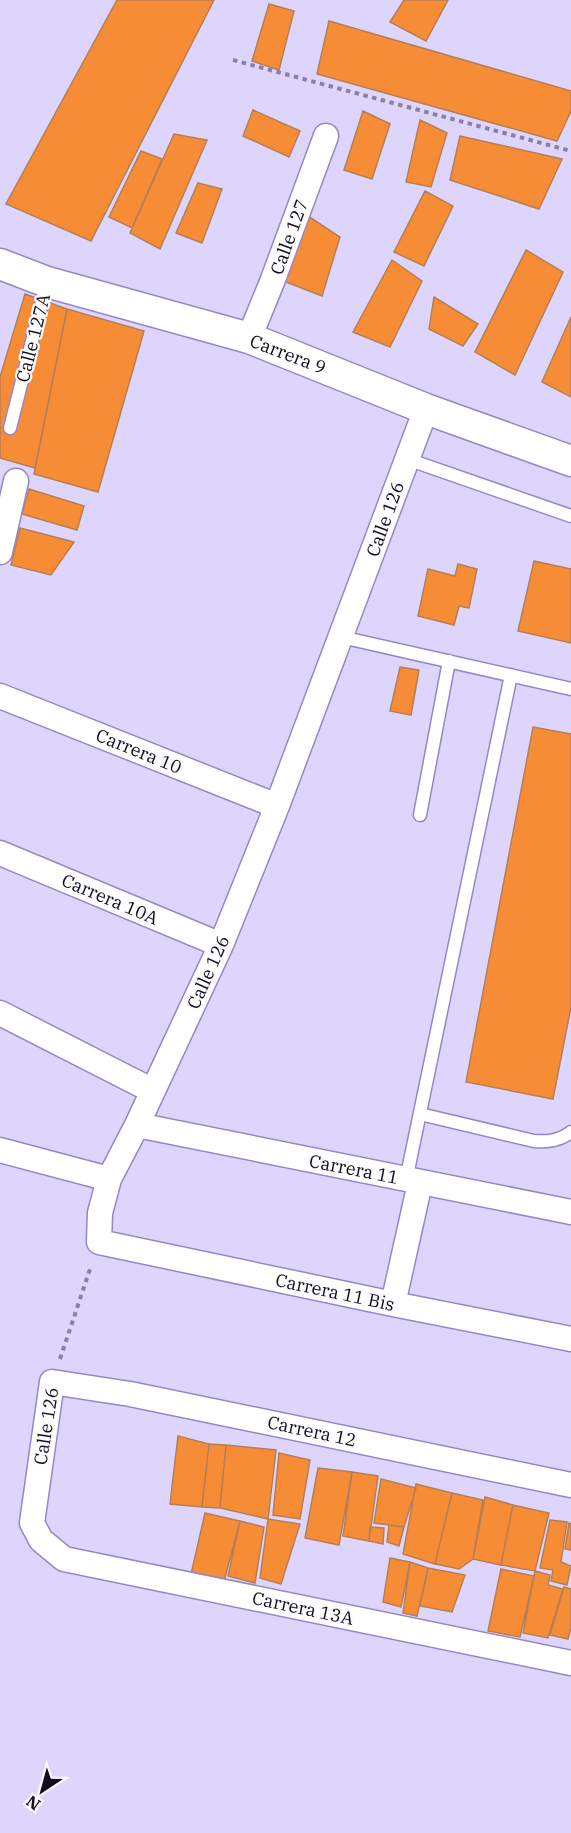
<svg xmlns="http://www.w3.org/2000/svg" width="571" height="1833" font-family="'IBM Plex Serif',serif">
<rect width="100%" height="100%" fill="#ded5fc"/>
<path fill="#f68d36" stroke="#b67e56" stroke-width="1.5" d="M117,0h97l-123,241 -85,-37z
M404,0h44l-22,41 -36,-19z
M269,4l25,7 -15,59 -27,-9z
M329,21l242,70v20l-14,30 -240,-67z
M253,110l47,21 -11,26 -46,-21z
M363,111l27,13 -18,55 -28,-9z
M420,120l27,13 -16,54 -25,-5z
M174,134l33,6 -47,109 -30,-16z
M460,136l102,23 -23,50 -89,-29z
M141,151l21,8 -30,69 -23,-11z
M198,183l24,6 -20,54 -26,-10z
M425,191l28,15 -29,60 -30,-14z
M308,216l32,21 -18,59 -41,-16z
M526,250l37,22 -48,103 -40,-23z
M392,260l30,21 -32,66 -37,-15z
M25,294l42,15 -32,159 -35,-10v-81z
M434,297l44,27 -15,22 -34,-17z
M67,309l77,22 -46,161 -64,-18z
M571,317v80l-29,-15z
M29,489l55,17 -7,24 -55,-16z
M20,528l54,14 -23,33 -40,-10z
M534,561l37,8v74l-53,-12z
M458,564l19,5 -8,39 -10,-2 -5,19 -36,-9 10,-47 27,7z
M400,667l19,3 -8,45 -21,-4z
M533,727l38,7v273l-18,92 -87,-17z
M178,1436l31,8 -7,63 -32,-3z
M209,1444l17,1 -6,63 -18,-1z
M226,1445l50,5 -8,69 -48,-11z
M279,1453l31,7 -10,59 -27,-4z
M318,1468l34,4 -13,73 -34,-7z
M352,1472l26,4 -9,65 -26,-5z
M381,1479l35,9 -12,39 -30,-4z
M416,1484l36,9 -17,71 -32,-10z
M452,1493l31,7 -10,59 -14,10 -24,-5z
M485,1497l28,8 -12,60 -28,-6z
M513,1505l36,8 -14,58 -34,-6z
M205,1513l35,8 -18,68 -33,-6z
M268,1519l32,5 -19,60 -21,-6z
M550,1520l17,2 -6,40 10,4 -4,19 -16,-4 2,-11 -13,-2z
M240,1521l24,6 -9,56 -27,-7z
M569,1523l2,1v26l-6,-1z
M389,1525l15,2 -5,19 -12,-4z
M370,1527l14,1 -1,16 -14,-3z
M390,1558l20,4 -9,45 -18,-5z
M410,1562l18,6 -11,48 -14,-3z
M428,1568l37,7 -13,37 -32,-6z
M501,1569l33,7 -14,61 -32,-6z
M535,1571l15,4 -2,10 15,4 -15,49 -25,-5z
M564,1587l7,2v39l-3,11 -18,-4z"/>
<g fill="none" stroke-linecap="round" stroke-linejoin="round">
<g stroke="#9787c3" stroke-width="15">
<path id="service" d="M10,428l37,-146
M407,459l164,57
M341,637l230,52
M420,815l29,-154
M420,1114l114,27c14,1 25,0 37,-9
M406,1180l105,-505"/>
</g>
<g stroke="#9787c3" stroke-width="27">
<path id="minor" d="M249,338l23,-56 54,-146
M426,409l-149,397 -56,139 -84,180 -28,54 -9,34 -1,29 294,62 178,35
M0,552l16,-71
M0,696l277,110
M0,853l221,92
M0,1013l153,78
M137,1125l434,87
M0,1150l109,29
M393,1304l27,-121
M571,1485l-441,-91 -78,-12 -20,141 9,17 23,19 507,104"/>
</g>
<g stroke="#9787c3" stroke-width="33">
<path id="tertiary" d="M0,264l47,18 202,56 177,71 145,52"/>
</g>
<path stroke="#8a81a1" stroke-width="4" stroke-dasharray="4.5 4.5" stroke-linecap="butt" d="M233,60l338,91
M60,1359l31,-93"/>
<use href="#service" stroke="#fff" stroke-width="12"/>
<use href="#minor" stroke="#fff" stroke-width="24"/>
<use href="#tertiary" stroke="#fff" stroke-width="30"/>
</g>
<g text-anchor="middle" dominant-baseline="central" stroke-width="4.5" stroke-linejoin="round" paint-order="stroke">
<g font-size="18" fill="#120b21" stroke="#fcfcfc">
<text transform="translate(289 237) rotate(-70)">Calle 127</text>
<text transform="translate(33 338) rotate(-76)">Calle 127A</text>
<text transform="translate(288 354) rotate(21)">Carrera 9</text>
<text transform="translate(385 519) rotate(-70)">Calle 126</text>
<text transform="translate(139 751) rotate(22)">Carrera 10</text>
<text transform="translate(110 899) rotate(23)">Carrera 10A</text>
<text transform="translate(208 972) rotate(-66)">Calle 126</text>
<text transform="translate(354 1169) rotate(11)">Carrera 11</text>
<text transform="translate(335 1292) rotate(12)">Carrera 11 Bis</text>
<text transform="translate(46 1426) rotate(-81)">Calle 126</text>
<text transform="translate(312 1431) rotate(12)">Carrera 12</text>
<text transform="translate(303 1608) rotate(12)">Carrera 13A</text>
</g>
</g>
<g transform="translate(42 1791) rotate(216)" stroke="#fcfcfc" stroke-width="4.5" paint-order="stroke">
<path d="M0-4.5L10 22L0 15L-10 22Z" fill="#120b21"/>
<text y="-9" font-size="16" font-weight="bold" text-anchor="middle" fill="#120b21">N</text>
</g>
</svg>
